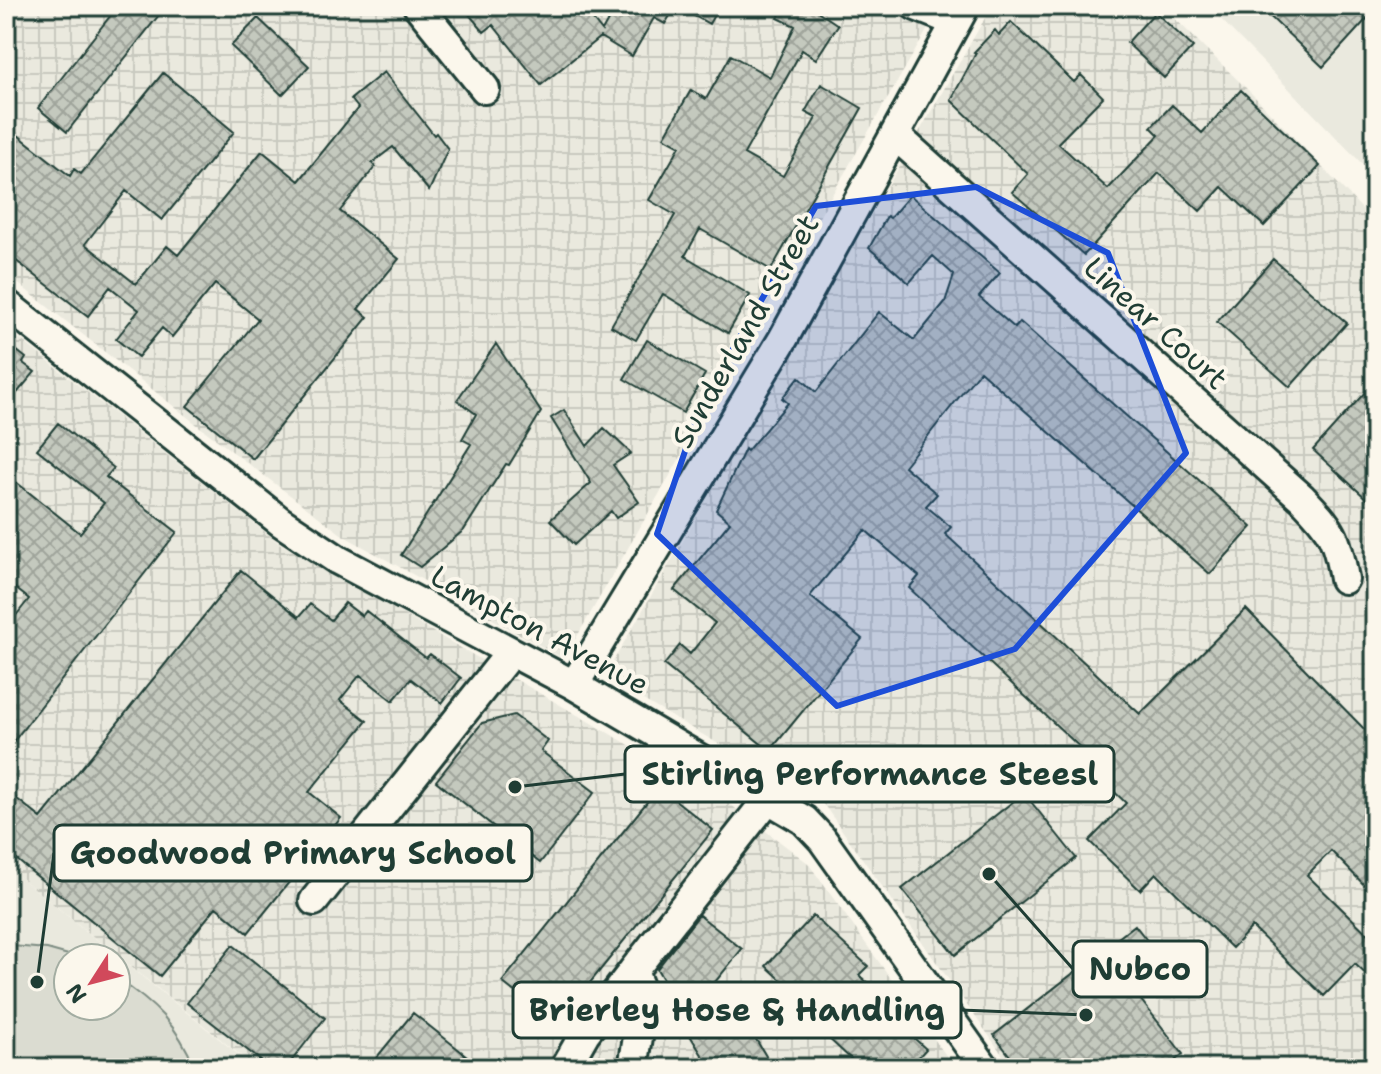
<svg xmlns="http://www.w3.org/2000/svg" width="1381" height="1074" font-family="'Shantell Sans',sans-serif">
<defs>
<pattern id="industrial-grid" width="8" height="8" patternUnits="userSpaceOnUse" patternTransform="scale(2)"><rect width="8" height="8" fill="#eae9de"/><path d="M0 4h8M4 0v8" fill="none" stroke="#c8c9bf"/></pattern>
<pattern id="building-cross-hatch" width="8" height="8" patternUnits="userSpaceOnUse" patternTransform="scale(2)"><rect width="8" height="8" fill="#c4c9be"/><path d="M0 0l8 8M0 8l8-8" fill="none" stroke="#9fa49b"/></pattern>
</defs>
<rect width="100%" height="100%" fill="#fbf7ec"/>
<filter id="ink" filterUnits="userSpaceOnUse"><feTurbulence type="fractalNoise" baseFrequency=".0125" numOctaves="2"/><feDisplacementMap in="SourceGraphic" scale="16" xChannelSelector="R" yChannelSelector="G"/><feConvolveMatrix kernelMatrix="1 2 1 2 8 2 1 2 1" color-interpolation-filters="sRGB"/></filter>
<g filter="url(#ink)">
<path fill="#eae9de" fill-rule="evenodd" d="M1208,6h167v171z
M6,866l244,198 -3,4h-241zM68,958h48v48h-48z"/>
<path fill="url(#industrial-grid)" d="M6,6h935l-377,653 -220,-123 -144,-109 -194,-153z
M992,6h170l89,87 116,121 8,18v836h-363l-188,-263 -205,-119 -8,-21z
M6,328l273,215 444,256 85,64 147,205h-708l3,-5 -244,-197z"/>
<path fill="#dbdcd1" stroke="#7d8c82" stroke-width="2" d="M12,946l35,3 32,9h-11v48h48v-28c38,25 62,47 79,90h-189v-121z"/>
<path fill="url(#building-cross-hatch)" stroke="#1f3d34" stroke-width="2" d="M118,6h48l-99,126 -29,-24z
M462,6h120l20,25 14,-25h60l-11,18 -11,-6 -22,38 -32,-19 -59,48 -48,-60 -9,7z
M676,6h43l-10,18z
M784,6h26l28,19 -22,34 -14,-9 -58,104 39,22 33,-58 -11,-6 16,-28 41,24 -91,162 -71,-41 -15,27 65,39 -22,38 -65,-39 -27,46 -25,-14 64,-111 -26,-15 31,-54 -16,-9 27,-47 15,9 25,-44 39,22 25,-51 -17,-8z
M1259,6h116v4l-52,57z
M1155,12l38,35 -29,31 -37,-35z
M258,18l51,48 -27,29 -51,-49z
M1011,22l63,60 7,-7 22,22 -45,46 50,46 51,-54 -8,-8 21,-22 30,28 39,-43 79,76 -56,60 -42,-39 -22,24 -41,-38 -75,82 -72,-63 16,-18 -77,-74 25,-47 -2,-1 21,-22 4,5z
M384,72l50,63 2,-2 12,16 -19,42 -36,-44 -21,16 3,4 -35,44 59,48 -41,50 10,8 -115,142 -66,-53 71,-87 -43,-35 -43,53 -10,-9 -24,29 -22,-18 23,-29 -29,-23 -22,29 -82,-63v-111l8,-10 56,44 4,-7 7,5 82,-101 71,59 -72,88 -36,-29 -41,53 51,40 31,-38 11,9 84,-104 37,30 59,-73 -7,-9z
M910,195l90,78 -21,24 36,31 5,-6 232,205 -42,47 -230,-203 -76,95 33,28 -11,12 25,21 -6,7 195,180 106,-105 129,131v156l-44,-45 -24,24 68,66v42l-20,-19 -31,32 -72,-69 -20,21 -76,-75 -16,17 -51,-49 37,-38 -47,-45 6,-6 -176,-164 10,-12 -54,-46 -55,66 52,43 -92,112 -106,-86 16,-20 10,9 25,-31 -41,-33 56,-68 -14,-12 29,-61 2,2 41,-48 -6,-5 17,-21 17,15 63,-80 35,28 31,-38 9,-27 -21,-19 -24,27 -40,-35 18,-32 3,2z
M1273,259l74,64 -57,64 -73,-65z
M647,340l58,34 -22,39 -59,-34z
M496,344l45,68 -32,53 -3,-1 -42,66 -44,37 -19,-12 70,-111 -9,-5 14,-25 -19,-14z
M16,350l10,8 -3,5 12,9 -29,34v-45z
M1375,381v112l-7,7 -55,-50z
M564,410l23,36 17,-18 27,25 -18,12 26,37 -23,16 -5,-7 -37,34 -24,-25 41,-37 -40,-65z
M58,423l56,45 -8,9 71,55 -171,219v-123l23,-29 -23,-18v-107l74,59 24,-30 -67,-54z
M241,570l58,47 11,-13 21,16 14,-17 17,13 4,-5 60,47 4,-4 31,24 -19,25 -31,-24 -18,22 -33,-26 -20,25 27,21 -58,71 32,26 -93,115 -32,-26 -56,69 -154,-125v-61l35,28z
M514,715l34,26 -7,10 54,41 -55,71 -104,-82 46,-58z
M659,787l54,43 -157,195 -54,-43z
M1024,793l52,65 -121,97 -53,-66z
M699,915l43,34 -56,69 -29,-49z
M813,916l55,50 -9,9 37,34 -6,7 36,33 -10,11 9,8h-81l8,-8 -37,-34 7,-9 -56,-51z
M1135,925l35,45 -33,25 46,59 -17,14h-147l-25,-33z
M233,945l92,73 -39,50h-16l-83,-65z
M735,1004l38,64h-63l-22,-36z
M413,1013l69,55h-114z"/>
<g fill="none" stroke-linecap="round" stroke-linejoin="round">
<g stroke="#1f3d34" stroke-width="34">
<path id="minor" d="M418,6l67,83
M916,6l40,16
M895,135l407,363c30,31 35,39 42,81
M6,304l275,218 57,38 236,125 230,135 18,19 163,229
M574,685l209,-346 182,-333
M314,901l197,-249
M565,1068l20,-35 48,-62
M633,1068l11,-68 -11,-29 135,-172"/>
</g>
<use href="#minor" stroke="#fbf7ec" stroke-width="28"/>
</g>
</g>
<path fill="#1d4ed8" fill-opacity="0.2" stroke="#1d4ed8" stroke-width="6" stroke-linejoin="round" d="M976,187l132,66 78,200 -171,196 -178,57 -180,-172 44,-130 115,-198z"/>
<g text-anchor="middle" dominant-baseline="central" stroke-width="8" stroke-linejoin="round" paint-order="stroke">
<g font-size="30" fill="#1f3d34" stroke="#fbf7ec">
<text transform="translate(1156 323) rotate(42)">Linear Court</text>
<text transform="translate(745 331) rotate(-60)">Sunderland Street</text>
<text transform="translate(540 630) rotate(28)">Lampton Avenue</text>
</g>
</g>
<path fill="none" stroke="#1f3d34" stroke-width="3" d="M515 787L625 774M37 982L54 853M989 874L1073 969M1086 1015L961 1010"/>
<g fill="#1f3d34" stroke="#fbf7ec" stroke-width="3">
<circle cx="515" cy="787" r="8"/>
<circle cx="37" cy="982" r="8"/>
<circle cx="989" cy="874" r="8"/>
<circle cx="1086" cy="1015" r="8"/>
</g>
<g fill="#fbf7ec" stroke="#1f3d34" stroke-width="3">
<rect x="625" y="746" width="489" height="56" rx="8"/>
<rect x="54" y="825" width="478" height="56" rx="8"/>
<rect x="1073" y="941" width="134" height="56" rx="8"/>
<rect x="513" y="982" width="448" height="56" rx="8"/>
</g>
<g font-size="32" text-anchor="middle" font-weight="bold" fill="#1f3d34">
<text x="870" y="785">Stirling Performance Steesl</text>
<text x="293" y="864">Goodwood Primary School</text>
<text x="1140" y="980">Nubco</text>
<text x="737" y="1021">Brierley Hose &amp; Handling</text>
</g>
<rect width="1381" height="1074" fill="none" stroke="#fbf7ec" stroke-width="32"/>
<rect x="16" y="16" width="1349" height="1042" fill="none" stroke="#1f3d34" stroke-width="3" filter="url(#ink)"/>
<g transform="translate(92 982) rotate(234)"><circle r="38" fill="#fbf7ec" stroke="#a3ada2" stroke-width="2"/>
<path d="M0-6L14 30L0 20L-14 30Z" fill="#d1495b"/>
<text y="-12" font-size="22" font-weight="bold" text-anchor="middle" fill="#1f3d34">N</text>
</g>
</svg>
